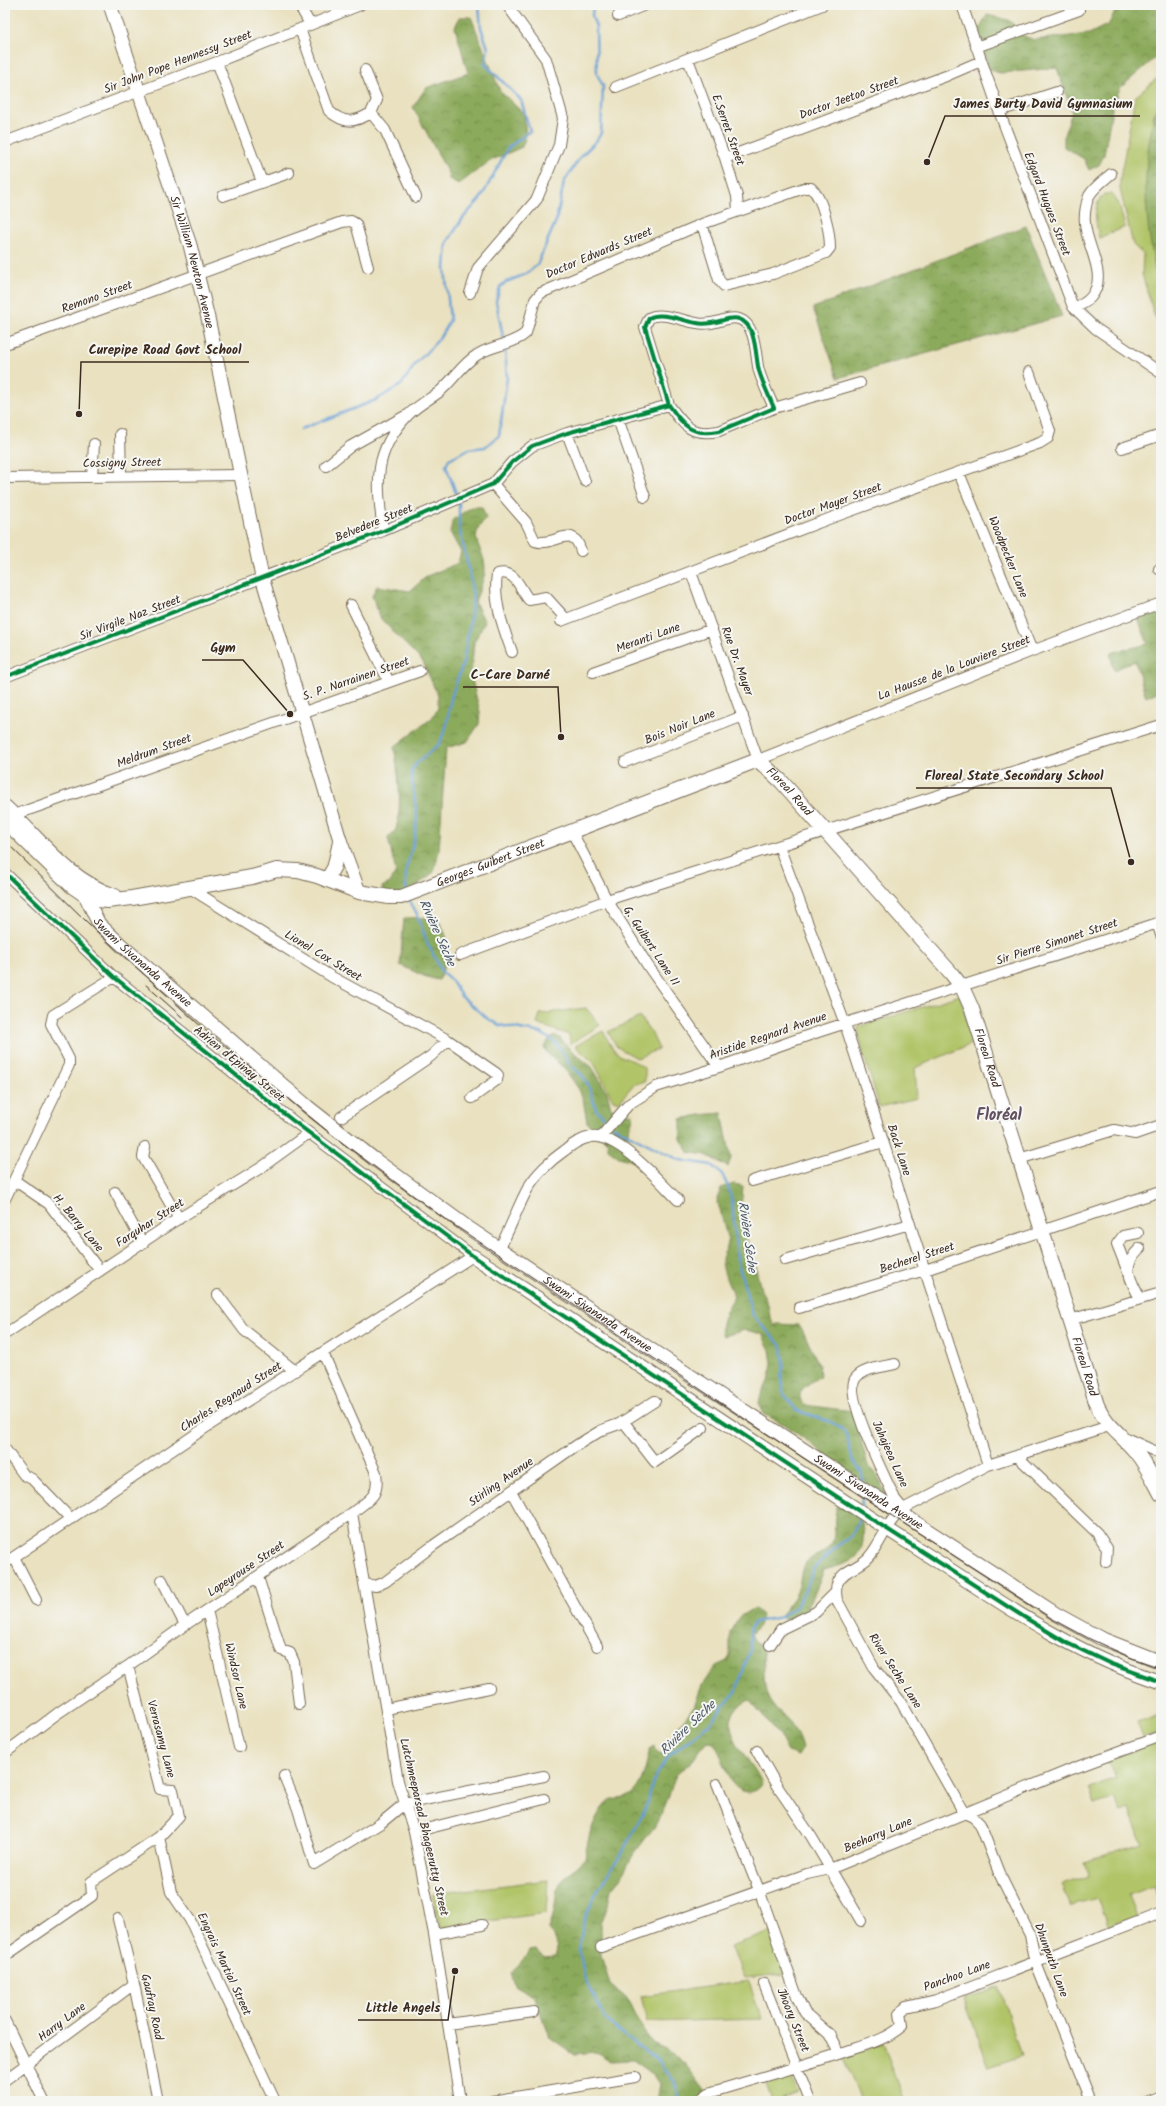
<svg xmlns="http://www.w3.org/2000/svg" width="1166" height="2106" font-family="Kalam,sans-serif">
<defs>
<pattern id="forest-crowns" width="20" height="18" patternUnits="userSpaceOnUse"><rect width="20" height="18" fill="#8caa5c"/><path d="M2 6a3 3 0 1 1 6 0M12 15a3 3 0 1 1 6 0" fill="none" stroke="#748b4b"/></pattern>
</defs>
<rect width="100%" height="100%" fill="#f6f6f2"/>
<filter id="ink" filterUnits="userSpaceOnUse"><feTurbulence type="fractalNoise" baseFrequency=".025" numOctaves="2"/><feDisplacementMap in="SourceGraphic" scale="8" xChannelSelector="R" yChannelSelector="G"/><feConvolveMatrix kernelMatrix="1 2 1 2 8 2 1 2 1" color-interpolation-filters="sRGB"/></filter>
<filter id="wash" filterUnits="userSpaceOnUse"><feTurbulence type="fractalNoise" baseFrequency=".012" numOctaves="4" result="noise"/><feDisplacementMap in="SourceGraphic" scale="16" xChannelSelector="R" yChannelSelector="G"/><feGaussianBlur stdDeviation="0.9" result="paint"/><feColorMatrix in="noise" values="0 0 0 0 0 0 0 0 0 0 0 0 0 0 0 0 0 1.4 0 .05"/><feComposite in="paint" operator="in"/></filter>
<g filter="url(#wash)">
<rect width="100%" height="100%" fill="#e9e1bf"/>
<path fill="#b1c468" stroke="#767743" d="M1161,75v20l-8,22 1,150 7,16v43l-7,-11 -12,-41 1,-20 -10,-9 -13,-56v-10l15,-82z
M1104,194h8l7,10 6,23 -26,11c-3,-18 -8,-30 5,-44z
M960,995l13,48 -58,25 2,30 -38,9c-6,-27 -18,-52 -21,-80z
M586,1008l14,17 -30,19 -1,-9 -32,-11 3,-10z
M640,1017l11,15 8,17 -22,9 -20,-11 -9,-15z
M603,1031c5,9 10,21 20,26 10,4 13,4 22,12v12l-12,4 -14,17 -6,-2 -19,-37 -19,-17z
M1161,1713v19l-18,6 -6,-16z
M1161,1740v163l-6,-18 -27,9 8,23 -27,9 -11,-27 -27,7 -9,-21 27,-9 -5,-14 58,-19 -13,-33 -8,3 -6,-15 -20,5 -6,-15 27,-9 -8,-20z
M548,1880l-2,33 -106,15 -8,-34z
M771,1932l14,42 -41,4 -13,-32z
M749,1981l12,38 -114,3 -6,-26z
M999,1986l22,70 -32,11 -25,-68z
M883,2043l22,58h-43l-20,-44z
M789,2073l8,20 -19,8h-6l-7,-20z"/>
<path fill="url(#forest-crowns)" stroke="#646a3d" d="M1123,5h38v48l-41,35 -8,21 -8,46 -5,10 -10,5 -5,-11 -20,-12v-12l8,-23 -15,-44 -57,5 -10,-3 -14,-34 11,-21 22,5 15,16 10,4 55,-6 20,-10 5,-11z
M460,17h11l29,74 24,23 2,22 -4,11 -32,14 -31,23 -10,-5 -1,-6 -35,-66 13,-19 42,-15 -13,-46z
M1161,95v188c-7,-17 -9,-32 -12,-50 -6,-47 -4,-93 12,-138z
M1026,226l36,90 -224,62 -25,-70z
M471,507h11l4,11c-21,23 -1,28 -1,51 0,10 -7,23 -10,33l10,20 -11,20 -3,34 9,36 -1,12 -12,18 -21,6 -7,102 -5,22 -28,22h-23l-1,-7 8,-4 6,-11 -8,-34c2,-3 7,-6 8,-9 7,-23 2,-58 -2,-82l38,-29 6,-10v-12l-15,-34 -42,-43 -9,-23 5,-10 33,5 17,-15 31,-13 3,-11 -11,-20 3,-12z
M1161,610v83l-4,-1 -11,5 -11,-36 -21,9 -4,-17 38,-9 -10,-25z
M436,917c17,25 14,37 3,63l-13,-3 -26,-12 4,-47z
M555,1035l5,3 11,12 21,17 15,25 4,16 22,6c1,11 -11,20 -4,32 3,5 8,6 11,12l-4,4 -17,-5 -11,-8v-6l-17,-16 -4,-5 -4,-23 -5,-11 -14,-20 -17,-15 -3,-6 6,-9z
M722,1113l9,45 -3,9 -22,-12 -18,-3 -7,-13v-20l19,-4z
M734,1184l9,2 -2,22 2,22 9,22 9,38 7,15 2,12 5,10 1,-3 22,1 4,4 17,36 1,11c-11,8 -28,15 -16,29l49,6 15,55 9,8 10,23 -59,-37 -8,-10 -35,-25 -21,-11 -5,-11 3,-12 7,-9 3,-19 -2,-13 -8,-16 -17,-4 -22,6c-5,-13 5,-28 11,-39 -5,-12 -12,-25 -12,-38 1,-6 6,-11 6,-18l-11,-42 4,-11z
M841,1505c4,3 10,5 14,8 11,10 11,33 1,44 -7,7 -22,10 -32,13 -4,10 -18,49 -29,51 -5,1 -11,-2 -15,-4 5,-9 15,-18 18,-28 3,-7 2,-17 6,-24 7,-11 23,-10 28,-22 4,-12 1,-24 5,-36z
M754,1608l8,7 -3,11 -8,9 3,5 8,7c4,17 -1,36 7,52 4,10 11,12 18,20 7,9 13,20 15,30l-4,7 -10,-4 -9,-17 -30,-35c-4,3 -10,5 -13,9 -19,24 20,54 26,75 -6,11 -21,10 -29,0 -9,-14 -10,-30 -21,-43l-6,1 -13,18 -17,15 -11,31 -10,20 -22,29 -11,21 -11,13 -3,17 -7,17v33l9,28 17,15 7,15 18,29 16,7 17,14 28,37h-56l3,-17 -6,-9 -21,-15 -22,1 -15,-9 -22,2 -25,-17 -14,-40 -20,-12 -4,-11 19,-23 6,-1 8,7 11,-1c5,-10 -2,-18 -6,-27l5,-17 3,-23 7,-11 21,-20c3,-21 9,-45 26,-59 30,3 33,-27 39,-50l5,-3 1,5 5,3 6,-1 8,-17v-6l19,-23 8,-22 14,-19 11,-5 3,-5v-24l9,-15z"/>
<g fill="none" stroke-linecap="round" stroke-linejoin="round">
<path stroke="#669ed4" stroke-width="2.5" d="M504,342l-8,-41 4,-14 6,-5 20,-8 11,-9 19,-44 8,-39 17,-26 16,-16 4,-7 2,-47 -6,-12 -1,-47 -4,-11 1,-11
M301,429l75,-29 25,-15 16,-23 22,-23 11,-19 -5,-52 2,-25 16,-25 18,-20 27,-50 22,-17 -9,-31 -36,-36 3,-16 -7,-20 -2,-23
M457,496l-11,-30 3,-7 20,-10 16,-2 14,-11 8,-58 -2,-31
M406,890v-21l8,-29 3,-23 -6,-46 5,-7 23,-20 7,-16 5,-30 12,-35 7,-40 3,-27 -4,-25 -10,-44v-26
M409,899l8,15 10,28 15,30 10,9 9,15 27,23 11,6 42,8 15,10 17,25 8,6 7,10 8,25 13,14
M613,1126l54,28 13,6 31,5 11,9 6,13 4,14 5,58 15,55 30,33 2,16 -3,15 3,16 12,16 35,12 11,7 5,7 5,23 9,12 3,12
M861,1507l2,-15
M681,2101l-6,-16 -16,-24 -41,-30 -11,-11 -22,-41 -6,-29 5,-30 13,-29 27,-41 21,-40 8,-28 7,-13 8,-12 14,-12 25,-19 29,-34 14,-42v-22l5,-6 26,-5 15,-11 8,-13 10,-25 28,-26 10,-6 8,-20"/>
</g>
</g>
<g filter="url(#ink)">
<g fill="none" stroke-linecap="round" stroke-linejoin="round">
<g stroke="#786a56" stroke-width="12">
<path id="minor" d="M299,5l11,19
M962,5l37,106 74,196 22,21 66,45
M618,16l27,-11
M300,29l29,82c15,13 25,12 42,2l14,17 31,67
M976,47l103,-37
M688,59l37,99 12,38 1,15
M217,62l45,120
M365,70l12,30 -6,13
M616,87l206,-82
M999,111l58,-19
M5,142l212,-80 143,-57
M725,158l221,-82 35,-15
M223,196l66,-23
M470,293l8,-25 59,-69 22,-54 4,-27 -17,-59 -39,-54
M1073,307c8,-1 13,-4 18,-10 18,-22 -5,-50 -6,-74 -1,-8 1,-20 4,-27 5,-9 15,-16 22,-22
M5,344l337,-122 9,-1 5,3 12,43
M774,408l86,-25
M618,419l27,78
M567,433l18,48
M120,434l1,42
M1122,448l39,-13
M326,466l25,-20 54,-30
M959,473l73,178
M92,477l2,-33
M5,478l234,-3
M493,484l33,38 9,19c20,7 37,-20 46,10
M383,531c-6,-48 -11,-78 25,-116 9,-9 20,-15 30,-22 14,-11 24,-29 39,-38 15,-10 36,-10 49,-22l9,-33 6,-7 161,-69 102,-36h7c12,10 19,44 19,60l-4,5 -53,21 -49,12 -5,-6 -17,-56
M1159,569l2,-1
M691,572l67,188 274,-109 129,-48
M351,605l38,77
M561,621l270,-103 209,-75 8,-5 2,-7 -21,-59
M512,652c-9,-25 -19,-51 -15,-78 19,-5 22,14 32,26l17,-3 20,22
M593,672l119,-43
M5,677l378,-146 110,-47 19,-22 20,-16 35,-13 102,-28c16,22 22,31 50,26l55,-23c-5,-12 -11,-24 -15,-37 -4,-15 -2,-46 -20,-52 -11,-4 -26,8 -42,4 -14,-2 -36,-12 -48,-5l-4,9 24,78
M625,762l118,-46
M14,815l406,-144
M572,832l35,68 41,66 71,101
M779,846l66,178 143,441
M5,873l109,104 178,143 181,136 -265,170 -203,137
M188,887l144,90 116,63 48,33 2,2 -1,5 -25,18
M1157,923l4,12
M460,955l147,-55 554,-175
M341,1117l90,-61 17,-16
M602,1138l2,-5 25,-29 27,-17 63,-20 99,-35 343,-110
M145,1147l-2,10 36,62
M1019,1159l95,-29 21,4 26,-9
M14,1180l35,24 51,67
M752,1181l131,-39
M115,1192l28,52
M5,1199l64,-134v-6l-18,-35 2,-9 61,-38
M499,1249c11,-19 18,-41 29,-61 7,-13 23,-28 36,-37 8,-6 16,-12 27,-14 27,-4 69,45 87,63
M785,1260l125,-36
M1128,1272l-11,-28 6,-8 15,-3
M218,1295l26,35 51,41
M1140,1299c-10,-22 -20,-32 0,-51
M799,1308l126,-38 236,-79
M1070,1320l91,-27
M5,1334l165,-110 92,-57 47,-34
M895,1364c-11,3 -33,4 -40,15 -11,18 31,100 40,120l8,10
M623,1421l32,41 48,-34
M1128,1439l33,15
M5,1449l19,26 8,4 39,40
M1017,1456l80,77 10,15 -1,14
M511,1491l86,155
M352,1513l46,268 16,51 20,102 26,167
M14,1557l22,43
M258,1577l23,73 9,3 4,9 5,42
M162,1580l23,45
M366,1584l10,2 9,-4 49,-37 143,-100 25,-15 17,-6 36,-23
M207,1610l32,137
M770,1645l11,-16 35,-17 20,-20
M386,1709l103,-21
M757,1751l20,35 34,50 50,85
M5,1753l53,-40 70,-47 57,-41 167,-112c17,-14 28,-16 24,-40l-53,-120
M284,1776l14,33 16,55 67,-41 23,-19 140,-28
M717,1784l42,106 39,109 7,14 24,21 10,19
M414,1832l130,-33
M159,1837l12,55 19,28 85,181
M118,1919l16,65 24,117
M434,1934l48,-9
M601,1947l206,-73 23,-5 242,-100 89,-33
M5,1956l87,-60 -1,-14 68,-45 20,-21 -6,-26 -13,-1 -32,-123
M764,1984l46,117
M5,2021l39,80
M448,2024l86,-12
M5,2080l129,-96
M492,2101l143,-24
M698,2101l11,-8c45,-14 91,-26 135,-41 21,-7 42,-12 58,-26l-2,-13 6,-6 30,-7 225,-87
M1091,2101l-55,-138 -6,-28 -31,-62 -19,-49 -7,-7 -9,-4 -63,-111 -27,-34 -37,-68c-1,-6 -2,-13 1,-18 6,-13 23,-15 31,-25 13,-15 18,-36 34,-48l85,-44 121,-39
M1148,2101l13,-5"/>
</g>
<g stroke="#786a56" stroke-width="15">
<g id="tertiary">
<path id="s1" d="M110,5l80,240 18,73 54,259 78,263 19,52"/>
<path d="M327,879l7,-12 6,-27"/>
<path id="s2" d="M82,889l17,35 22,21 187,162 66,52 96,70 216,144 370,241 44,24 61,24"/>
<path d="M473,1256c147,95 291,194 439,289 80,51 157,108 249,137"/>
</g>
</g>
<g stroke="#786a56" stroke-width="16">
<g id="secondary">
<path d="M5,807c35,32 63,74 110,89"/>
<path id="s3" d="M5,821l67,65 13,9 13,5 9,1 25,-3 120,-21 25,-7 21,1 19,5 42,16 30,5h12l357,-137 23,21 170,192 11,14 10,22 125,396c9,21 24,29 38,46 11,13 18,28 26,43"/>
</g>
</g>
<use href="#minor" stroke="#fff" stroke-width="10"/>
<use href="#tertiary" stroke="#fff" stroke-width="13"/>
<use href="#secondary" stroke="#fff" stroke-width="14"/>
<path stroke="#3b2a1e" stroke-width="1" d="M5,841l83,82 117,107 127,105 110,82 402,268 207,133 39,21 42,19 29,10
M146,985l36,32"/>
<g stroke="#f6f6f2" stroke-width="6">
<path id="cycleway" d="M5,677l378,-146 110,-47 19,-22 20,-16 35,-13 102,-28c16,22 22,31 50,26l55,-23c-5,-12 -11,-24 -15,-37 -4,-15 -2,-46 -20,-52 -11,-4 -26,8 -42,4 -14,-2 -36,-12 -48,-5l-4,9 24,78
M5,873l109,104 178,143 181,136 372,246 179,115 43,26 44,21 50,18"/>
</g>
<use href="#cycleway" stroke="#00873e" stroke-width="4"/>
</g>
</g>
<g text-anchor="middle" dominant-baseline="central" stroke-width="4" stroke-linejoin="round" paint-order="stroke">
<g font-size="12" fill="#3b2a1e" stroke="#f6f6f2">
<text transform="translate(178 62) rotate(-21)">Sir John Pope Hennessy Street</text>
<text transform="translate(849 98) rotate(-20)">Doctor Jeetoo Street</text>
<text transform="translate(728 130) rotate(70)">E.Serret Street</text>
<text transform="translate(1047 204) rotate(69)">Edgard Hugues Street</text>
<text transform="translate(599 253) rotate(-23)">Doctor Edwards Street</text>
<text stroke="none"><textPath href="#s1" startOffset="270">Sir William Newton Avenue</textPath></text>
<text transform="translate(97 297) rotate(-20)">Remono Street</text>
<text transform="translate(122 463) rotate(-1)">Cossigny Street</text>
<text transform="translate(833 504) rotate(-20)">Doctor Mayer Street</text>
<text transform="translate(374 523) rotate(-22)">Belvedere Street</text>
<text transform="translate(1008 557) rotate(68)">Woodpecker Lane</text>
<text transform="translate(130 618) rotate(-21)">Sir Virgile Naz Street</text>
<text transform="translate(648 638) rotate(-20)">Meranti Lane</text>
<text transform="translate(737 661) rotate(70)">Rue Dr. Mayer</text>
<text transform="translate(954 668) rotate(-21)">La Hausse de la Louviere Street</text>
<text transform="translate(356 679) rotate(-19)">S. P. Narrainen Street</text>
<text transform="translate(680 727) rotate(-22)">Bois Noir Lane</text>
<text transform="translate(154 751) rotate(-20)">Meldrum Street</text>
<text stroke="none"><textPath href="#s3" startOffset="860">Floreal Road</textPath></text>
<text stroke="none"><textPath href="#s3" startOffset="529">Georges Guibert Street</textPath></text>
<text transform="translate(1057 942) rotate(-18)">Sir Pierre Simonet Street</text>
<text transform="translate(651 946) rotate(57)">G. Guibert Lane II</text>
<text transform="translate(323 956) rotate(31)">Lionel Cox Street</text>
<text stroke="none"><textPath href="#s2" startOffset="97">Swami Sivananda Avenue</textPath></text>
<text transform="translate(768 1036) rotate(-19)">Aristide Regnard Avenue</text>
<text stroke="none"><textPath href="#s3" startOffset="1196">Floreal Road</textPath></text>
<text transform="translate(239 1064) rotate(39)">Adrien d'Epinay Street</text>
<text transform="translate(899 1150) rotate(72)">Back Lane</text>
<text transform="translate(78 1223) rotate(50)">H. Barry Lane</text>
<text transform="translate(150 1223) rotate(-33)">Farquhar Street</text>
<text transform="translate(917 1258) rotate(-18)">Becherel Street</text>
<text stroke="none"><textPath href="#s2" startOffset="673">Swami Sivananda Avenue</textPath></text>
<text stroke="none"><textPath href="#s3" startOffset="1520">Floreal Road</textPath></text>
<text transform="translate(231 1397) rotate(-33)">Charles Regnaud Street</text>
<text transform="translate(890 1454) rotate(66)">Jahajeea Lane</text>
<text transform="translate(501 1482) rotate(-35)">Stirling Avenue</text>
<text stroke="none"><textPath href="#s2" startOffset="997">Swami Sivananda Avenue</textPath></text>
<text transform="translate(246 1569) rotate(-34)">Lapeyrouse Street</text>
<text transform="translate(895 1671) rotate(57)">River Seche Lane</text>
<text transform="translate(236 1676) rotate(77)">Windsor Lane</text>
<text transform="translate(161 1739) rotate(75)">Verrasamy Lane</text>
<text transform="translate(424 1827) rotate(77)">Lutchmeeparsad Bhageerutty Street</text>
<text transform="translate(878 1835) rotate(-23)">Beeharry Lane</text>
<text transform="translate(1051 1960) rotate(70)">Dhunputh Lane</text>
<text transform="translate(224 1964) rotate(65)">Engrais Martial Street</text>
<text transform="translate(957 1976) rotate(-20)">Panchoo Lane</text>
<text transform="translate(152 2007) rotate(78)">Gaufray Road</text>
<text transform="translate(793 2020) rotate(68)">Jhoory Street</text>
<text transform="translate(62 2022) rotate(-37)">Harry Lane</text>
</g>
<g font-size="13" font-style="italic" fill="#4c5867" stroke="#f6f6f2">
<text transform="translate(437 933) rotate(66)">Rivière Sèche</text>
<text transform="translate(747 1237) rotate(82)">Rivière Sèche</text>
<text transform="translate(688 1728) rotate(-44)">Rivière Sèche</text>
</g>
<g font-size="16" font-weight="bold" fill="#625061" stroke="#f6f6f2">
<text x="999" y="1115">Floréal</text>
</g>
</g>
<path fill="none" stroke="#3b2a1e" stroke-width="1.5" d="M927 162L945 116H1140M79 414L81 362H249M290 714L243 660H202M561 737L558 687H463M1131 862L1111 788H916M455 1971L448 2020H358"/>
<g fill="#3b2a1e" stroke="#f6f6f2" stroke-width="1.5">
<circle cx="927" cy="162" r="4"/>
<circle cx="79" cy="414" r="4"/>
<circle cx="290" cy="714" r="4"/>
<circle cx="561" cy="737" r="4"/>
<circle cx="1131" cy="862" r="4"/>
<circle cx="455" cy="1971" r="4"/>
</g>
<g font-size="13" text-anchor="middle" font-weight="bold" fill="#3b2a1e" stroke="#f6f6f2" stroke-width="4" stroke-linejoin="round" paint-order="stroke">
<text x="1043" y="108">James Burty David Gymnasium</text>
<text x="165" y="354">Curepipe Road Govt School</text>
<text x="223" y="652">Gym</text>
<text x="510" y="679">C-Care Darné</text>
<text x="1014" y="780">Floreal State Secondary School</text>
<text x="403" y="2012">Little Angels</text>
</g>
<rect width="1166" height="2106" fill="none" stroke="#f6f6f2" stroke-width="20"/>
</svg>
